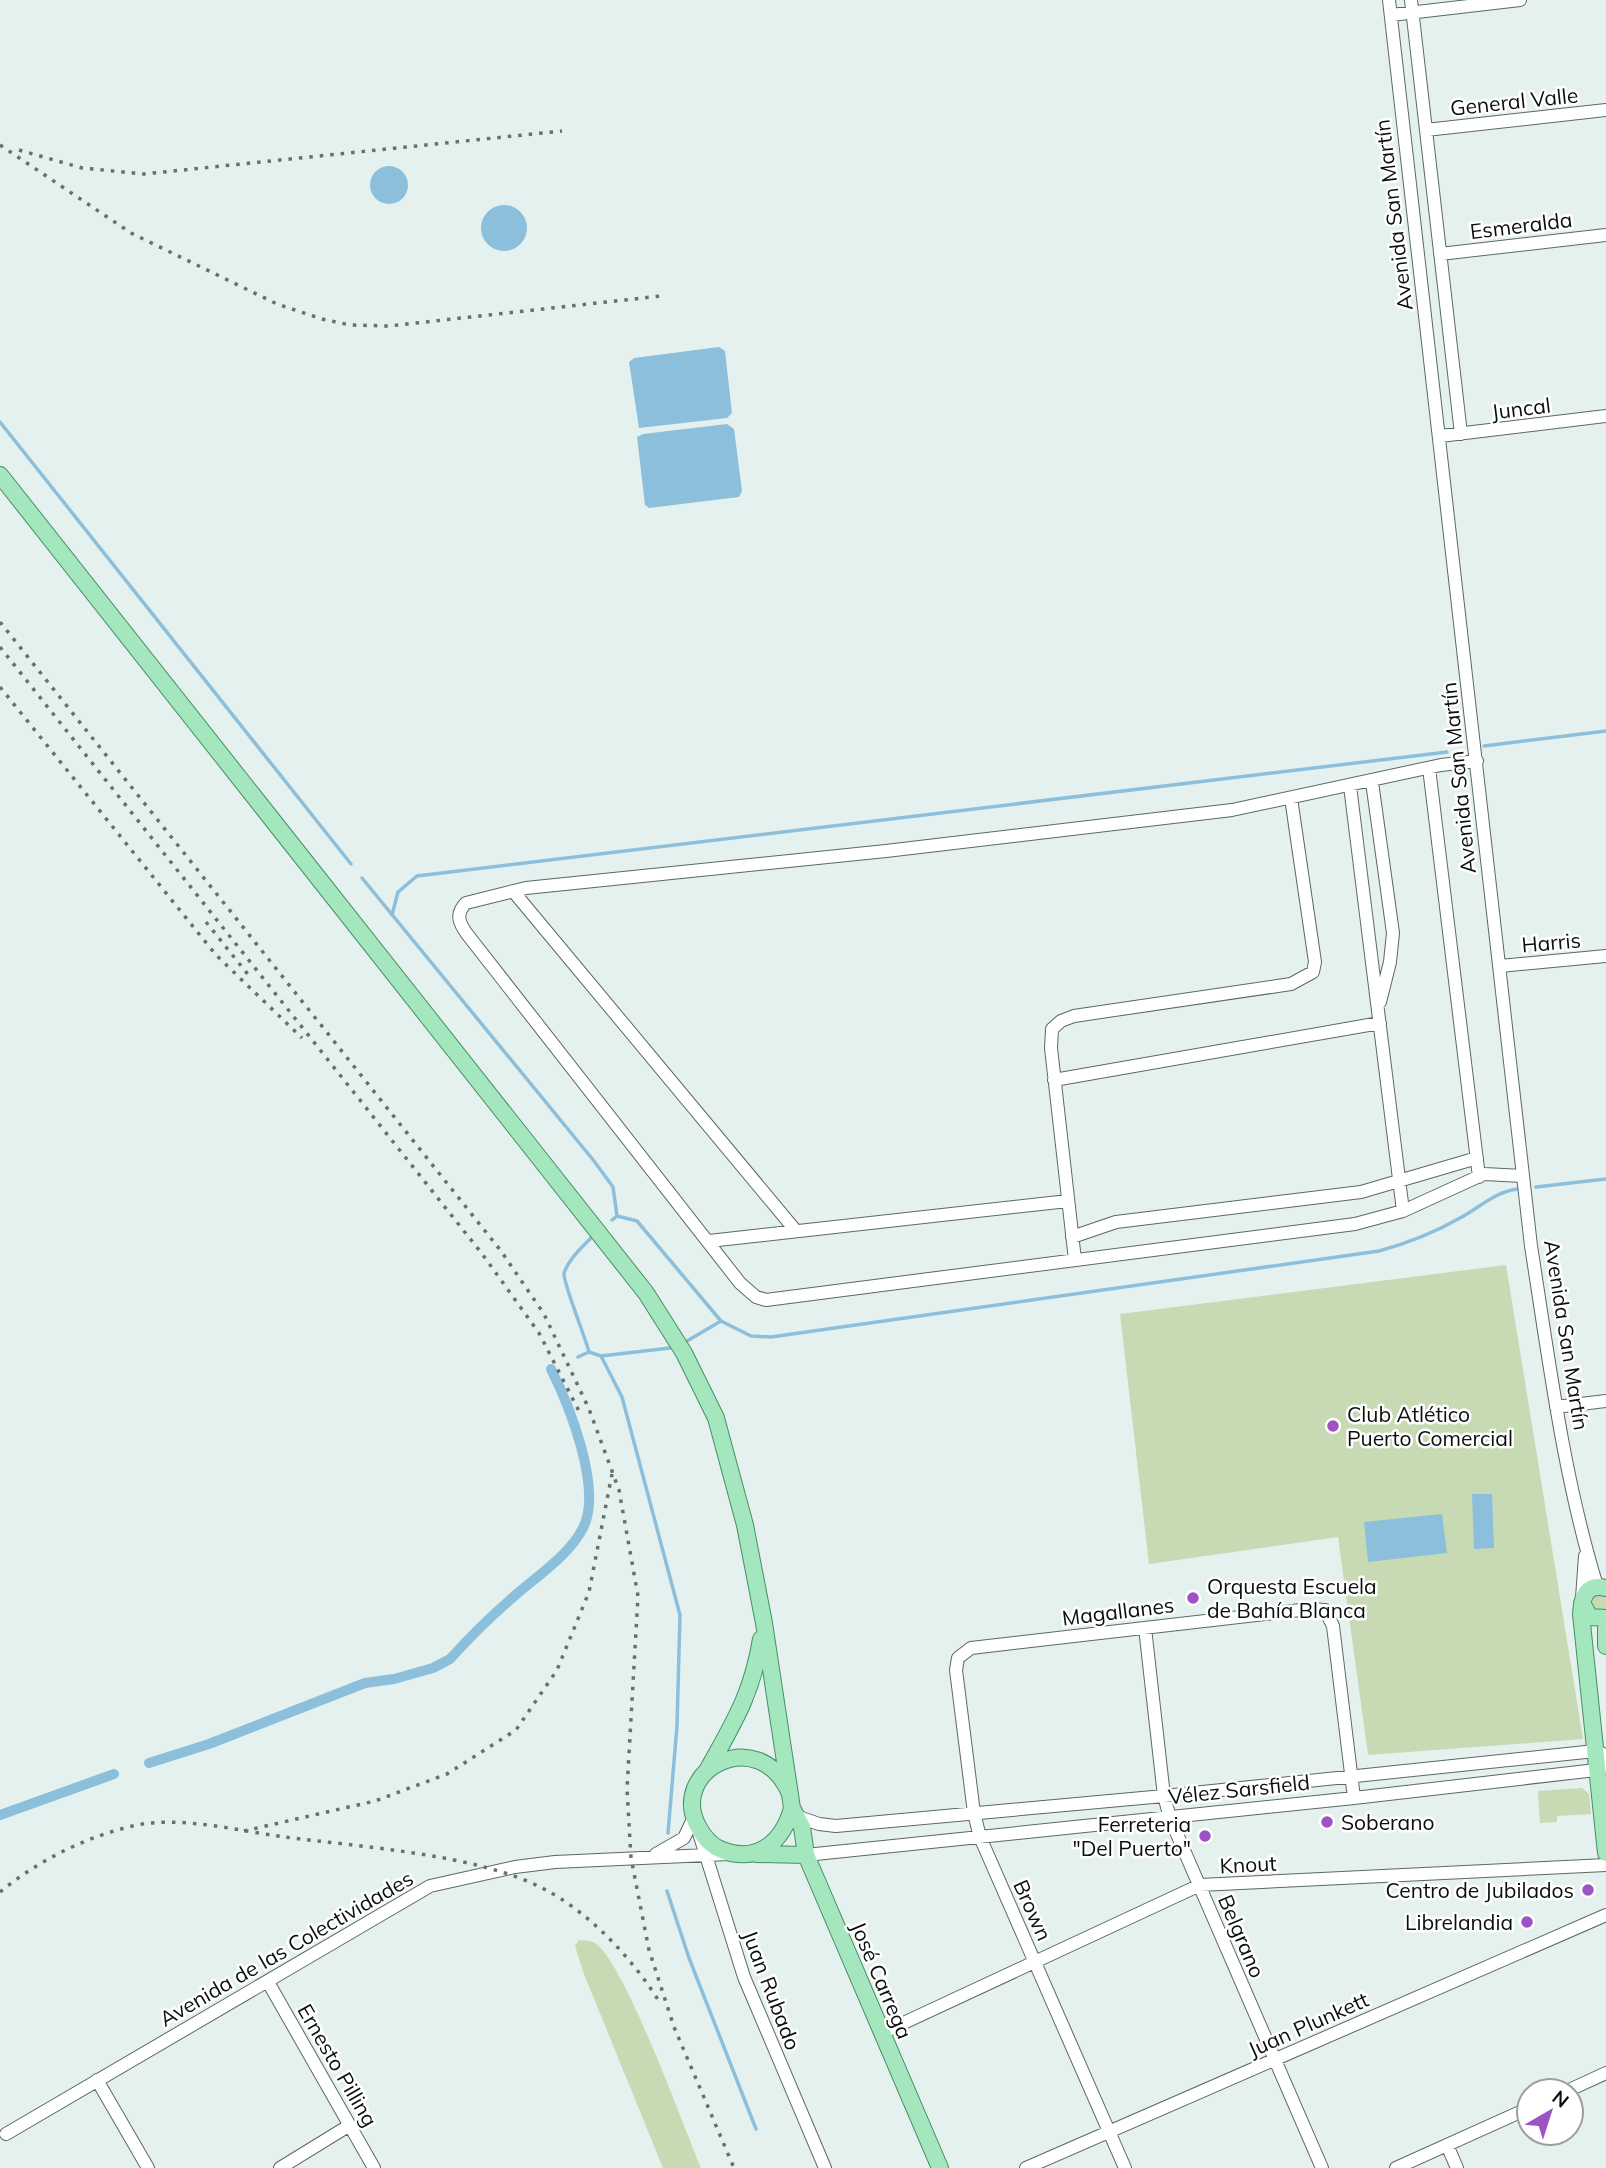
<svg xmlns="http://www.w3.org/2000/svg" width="1606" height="2168" font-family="Mulish,sans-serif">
<rect width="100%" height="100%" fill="#e5f1ee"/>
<path fill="#c7dab3" d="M1506,1265l77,474 -215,16 -30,-218 -189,27 -29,-250z
M1606,1594v17l-10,3 -8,-15 2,-3z
M1582,1788l7,6 2,20 -34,2v6l-17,1 -2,-32z
M579,1940c5,1 11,0 16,3 29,18 89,185 106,225h-38l-79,-194 -9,-28z"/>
<path fill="#8cbfdc" d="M370 185a19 19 0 1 1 38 0a19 19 0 1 1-38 0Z
M481 228a23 23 0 1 1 46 0a23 23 0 1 1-46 0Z
M719,347l6,4 7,62 -5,5 -88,10 -10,-66 5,-4z
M727,424l7,5 8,62 -3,6 -90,11 -4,-3 -8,-68 6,-3z
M1472,1494h20l2,54 -20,1z
M1442,1514l5,39 -79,9 -4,-40z"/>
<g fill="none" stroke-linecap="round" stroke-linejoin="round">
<path stroke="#8cbfdc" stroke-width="3.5" d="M0,422l351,442
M1484,746l122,-15
M362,878l232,283 19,26 4,29
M392,915l6,-23 19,-16 1030,-124
M1536,1187l70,-8
M612,1220l5,-4 20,5 84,100 30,15 20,1 608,-86c29,-8 55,-18 81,-33 19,-10 36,-27 58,-29
M687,1341l34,-20
M589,1352c-3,-13 -27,-72 -25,-79 5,-14 17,-25 27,-35
M601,1356l21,41 58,218 -3,111 -9,107
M578,1357l11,-5 12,4 69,-8
M667,1891l22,67 67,171"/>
<path stroke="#8cbfdc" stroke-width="10" d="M149,1763l60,-19 156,-61 29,-4 39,-11 17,-9c19,-21 39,-41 61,-60 23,-21 58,-43 72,-71 20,-39 -14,-123 -32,-159
M0,1815l114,-41"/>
<g stroke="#5d6765" stroke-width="14">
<path id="minor" d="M1389,0l142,1246c18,114 32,229 66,340
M1411,0l50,434
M1391,15l129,-15
M1426,130l180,-20
M1440,254l166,-19
M1440,436l166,-20
M1477,761l-36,4 -209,45 -346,41 -360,37 -60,15c-11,11 -7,20 1,31l273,349 16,14 10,3 589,-76 48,-13 81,-37 39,2
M1429,768l50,409
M1372,782l21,151 -3,29 -10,40
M1350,786l53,425
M513,891l283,340
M1500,966l106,-10
M1054,1080l326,-57
M1072,1237l44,-15 245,-30 116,-34
M709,1241l359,-40
M1075,1260l-24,-212 1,-19 9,-8 13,-5 217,-32 22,-12 2,-10 -24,-164
M1556,1407l50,-6
M1582,1598l3,-42
M1145,1628l19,168 6,22 152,350
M799,1817l20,7 17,2 328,-30 431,-45 11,4
M698,1830l46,147 81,191
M656,1854l28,-16 10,-21
M806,1855l548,-57 242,-28 10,-4
M268,1982l106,186
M882,2033l318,-148 406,-20
M97,2080l51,88
M1567,2091l39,-18
M6,2134l424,-248 85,-19 40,-5 174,-8
M1447,2145l10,23
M280,2168l70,-43
M1026,2168l580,-253
M1125,2168l-145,-331 -6,-24 -18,-143 2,-12 13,-10 338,-39 16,1 8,16 21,172
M1396,2168l133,-60"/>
</g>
<g stroke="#468f64" stroke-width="18">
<path id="major" d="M0,475l646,818 38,60 32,65 29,107 19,98 28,185c-9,33 -34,56 -70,42 -11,-4 -18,-13 -23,-22 -33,-57 60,-107 91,-34
M1606,1588c-20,-5 -24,9 -25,26l25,239
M1582,1603l8,14 16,1
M1606,1623v23
M708,1769c26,-47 44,-75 53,-130
M792,1808l10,19 4,28 134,313
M756,1854l50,1"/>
</g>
<use href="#minor" stroke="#fff" stroke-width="12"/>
<use href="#major" stroke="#a4e6be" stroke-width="16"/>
<path stroke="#68706e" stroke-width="3.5" stroke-dasharray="3.5 7" stroke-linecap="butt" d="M0,145l131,88 146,71 45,15 28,6 39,1 272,-30
M19,150l63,18 62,6 418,-43
M0,622l501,629 43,63 45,95 30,81 19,106 -11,193 4,69 18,92 25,77 60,141
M0,647l483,608 56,78 42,82
M0,687l216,268 86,83
M206,922l44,55
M244,1831l131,-30 72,-27 69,-44 41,-60 32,-78 23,-118
M0,1892c39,-32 87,-56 137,-67 46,-9 101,6 148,12 75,10 193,17 259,52 45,23 90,71 116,114"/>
</g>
<g fill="#9e52c4" stroke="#fff" stroke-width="2.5">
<circle cx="1333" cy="1426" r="7"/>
<circle cx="1193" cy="1598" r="7"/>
<circle cx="1327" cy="1822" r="7"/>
<circle cx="1205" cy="1836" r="7"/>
<circle cx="1588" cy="1890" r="7"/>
<circle cx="1527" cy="1922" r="7"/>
</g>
<g text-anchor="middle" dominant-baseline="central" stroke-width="5" stroke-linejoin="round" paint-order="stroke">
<g font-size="21" fill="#0a0e0d" stroke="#fff">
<text transform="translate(1514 101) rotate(-6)">General Valle</text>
<text transform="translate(1393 215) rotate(-97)">Avenida San Martín</text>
<text transform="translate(1521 225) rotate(-7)">Esmeralda</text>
<text transform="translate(1521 408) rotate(-7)">Juncal</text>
<text transform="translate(1458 778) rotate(-96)">Avenida San Martín</text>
<text transform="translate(1551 942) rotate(-5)">Harris</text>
<text transform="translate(1567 1335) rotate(81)">Avenida San Martín</text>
<text transform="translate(1118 1611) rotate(-7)">Magallanes</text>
<text transform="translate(1239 1789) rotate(-6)">Vélez Sarsfield</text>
<text transform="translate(1248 1864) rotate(-3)">Knout</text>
<text transform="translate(1033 1910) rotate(66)">Brown</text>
<text transform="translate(1242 1936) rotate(67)">Belgrano</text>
<text transform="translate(286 1948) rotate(-30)">Avenida de las Colectividades</text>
<text transform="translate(882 1980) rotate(67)">José Carrega</text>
<text transform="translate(772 1990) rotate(69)">Juan Rubado</text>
<text transform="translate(1308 2024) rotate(-24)">Juan Plunkett</text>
<text transform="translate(338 2065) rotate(60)">Ernesto Pilling</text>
</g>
<g font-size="21" fill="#0a0e0d" stroke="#fff" text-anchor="start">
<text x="1347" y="1414">Club Atlético<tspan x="1347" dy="24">Puerto Comercial</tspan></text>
<text x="1207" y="1586">Orquesta Escuela<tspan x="1207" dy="24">de Bahía Blanca</tspan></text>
<text x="1341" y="1822">Soberano</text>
<text x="1191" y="1824" text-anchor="end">Ferreteria<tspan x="1191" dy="24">"Del Puerto"</tspan></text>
<text x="1574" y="1890" text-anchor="end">Centro de Jubilados</text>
<text x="1513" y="1922" text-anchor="end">Librelandia</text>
</g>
</g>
<g transform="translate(1550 2112) rotate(39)"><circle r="33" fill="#ffffff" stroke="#9d9f9e" stroke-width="2"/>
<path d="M0-5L12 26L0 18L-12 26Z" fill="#9e52c4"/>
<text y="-10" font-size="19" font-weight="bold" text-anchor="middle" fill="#0a0e0d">N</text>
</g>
</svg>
